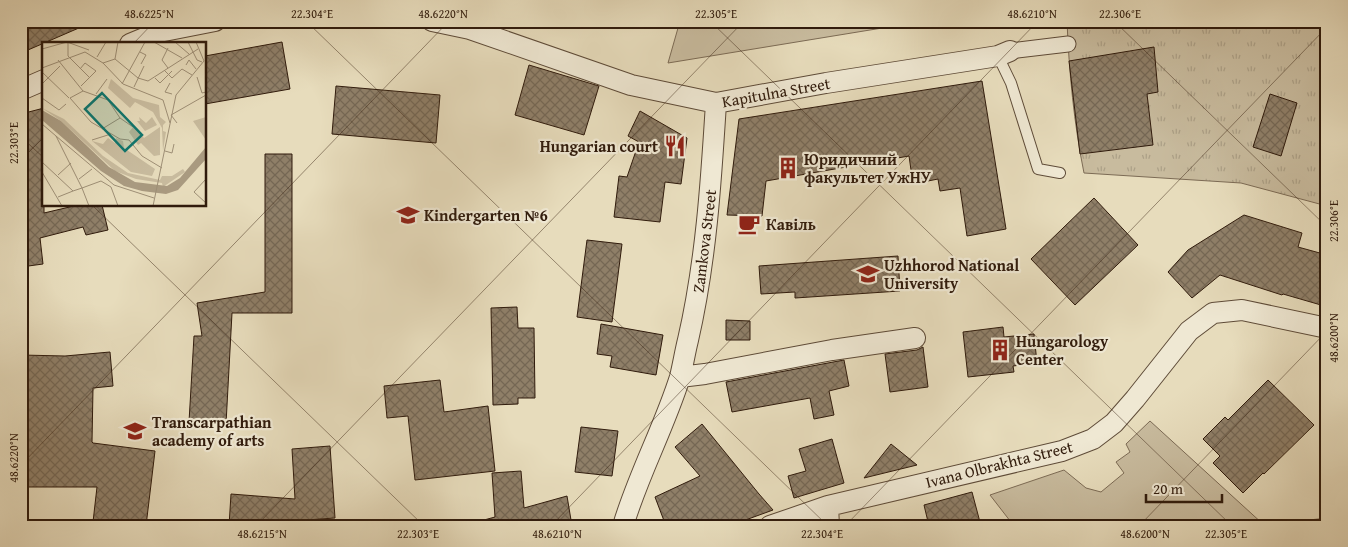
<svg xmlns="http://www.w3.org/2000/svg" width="1348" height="547" font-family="'Gentium Book Plus',serif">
<defs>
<pattern id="park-tufts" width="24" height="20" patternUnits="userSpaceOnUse" patternTransform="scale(1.25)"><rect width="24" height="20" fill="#c8bb9e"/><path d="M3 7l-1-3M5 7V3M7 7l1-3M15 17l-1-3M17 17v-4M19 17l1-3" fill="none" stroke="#aca087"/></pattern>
<pattern id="building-cross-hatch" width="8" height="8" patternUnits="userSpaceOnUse" patternTransform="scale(1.25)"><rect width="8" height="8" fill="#8f7f68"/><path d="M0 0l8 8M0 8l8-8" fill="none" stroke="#756754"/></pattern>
</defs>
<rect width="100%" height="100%" fill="#e7dcbc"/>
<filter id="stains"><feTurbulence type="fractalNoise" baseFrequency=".004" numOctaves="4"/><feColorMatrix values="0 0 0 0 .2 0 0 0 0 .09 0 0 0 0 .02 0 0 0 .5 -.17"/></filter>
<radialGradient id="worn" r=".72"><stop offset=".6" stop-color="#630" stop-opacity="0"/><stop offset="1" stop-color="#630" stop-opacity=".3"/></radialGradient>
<path fill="#c8bb9e" stroke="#7c6b55" d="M680,21h245l-257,42z
M1150,421l114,104 63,-7v8h-313l-24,-31 74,-25 22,18 15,4 23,-19 -8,-11 14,-10 -4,-8z"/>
<path fill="url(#park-tufts)" stroke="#7c6b55" d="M1067,21h260v185l-86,-23 -157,-10c-10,-49 -15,-101 -17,-152z"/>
<path fill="url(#building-cross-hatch)" stroke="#301b0c" d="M21,21h74l-74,32z
M282,42l8,47 -85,15v-48z
M1154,47l4,45 -11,2 6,51 -73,9 -11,-93z
M529,65l70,21 -15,49 -69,-20z
M982,81l24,148 -39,7 -7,-48 -20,3 -2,-12 -25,5 -4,-28 -143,25 -4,35 -35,-1 12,-96z
M336,86l104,9 -4,48 -104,-9z
M1270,94l27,9 -16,53 -28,-9z
M44,108v105l34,-8h24l6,25 -22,5 -3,-8 -43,11 3,26 -22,3v-153z
M640,111l47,27 -6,46 -16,-2 -5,40 -46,-5 5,-41 8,1 12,-35 -11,-6z
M265,154h27v159h-60l-6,111 -37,-2 5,-86h8l-5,-33 68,-11z
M1094,198l44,47 -63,60 -44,-46z
M1244,215l58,18 -4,14 29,8v28l-6,22 -38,-11 -1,1 -62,-20 -28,23 -24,-26 20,-22z
M587,240l35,4 -10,78 -35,-5z
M898,256l2,35 -105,7v-6l-34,2 -2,-28z
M517,307l1,21h16l1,70h-17v6l-25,1 -2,-97z
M726,320l24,1v19h-24z
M601,324l62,11 -7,40 -46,-8 2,-11 -15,-2z
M1003,327l1,10 30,-3 3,29 -24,3 1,6 -46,5 -5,-45z
M923,347l5,40 -38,5 -5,-38 32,-4z
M110,352l3,34 -20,2 -1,54 1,1 62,8 -9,75h-19l-34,-4 4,-35h-76v-132l44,1z
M844,360l5,26 -20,5 5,24 -20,4 -4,-21 -78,14 -6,-30z
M440,380l4,32 44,-6 7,65 -80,9 -7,-64 -21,2 -3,-32z
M1268,380l46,45 -50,49 -1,-1 -20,20 -30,-30 7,-7 -17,-17 22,-22 3,3z
M702,424l57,70 14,16 -44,16h-63l-11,-29 45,-21 -25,-29z
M581,427l37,4 -6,45 -37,-4z
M832,439l12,44 -50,15 -6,-22 18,-5 -7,-22z
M891,444l26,21 -53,13z
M330,446l5,72 -72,5 -1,3h-33l2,-32 64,5 -3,-50z
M521,471l3,37 43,-12 5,30h-87l-1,-6 11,-3 -3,-44z
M972,492l9,34h-52l-5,-21z"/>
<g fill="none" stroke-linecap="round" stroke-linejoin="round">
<g stroke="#5e4b38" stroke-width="12">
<path id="service" d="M998,56l13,27 27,86 22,4"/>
</g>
<g stroke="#5e4b38" stroke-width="17">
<path id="pedestrian" d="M1010,51l58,-7"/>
</g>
<g stroke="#5e4b38" stroke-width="22">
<path id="minor" d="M432,21l38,8 161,56 85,18 110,-20 172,-27 12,-5
M130,44l29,-12 56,-11
M21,90l23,-10
M680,377l25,-3 127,-24 83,-12
M828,506l1,20
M623,526c15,-51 41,-98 57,-149 3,-12 5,-25 8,-37 18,-78 23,-157 28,-237
M770,526l58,-20 234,-55 31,-12 21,-16 21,-24 54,-68 24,-18 29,-3 85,18"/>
</g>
<use href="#service" stroke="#efe8d3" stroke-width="10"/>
<use href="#pedestrian" stroke="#efe8d3" stroke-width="15"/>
<use href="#minor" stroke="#efe8d3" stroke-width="20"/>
</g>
<path fill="none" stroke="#301b0c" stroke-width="1" stroke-opacity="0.45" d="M306,21l522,505M710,21l522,505M1114,21l213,206M133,44l22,-23M21,137l23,21M21,160l23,-23M92,205l332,321M21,465l428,-444M256,526l488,-505M551,526l487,-505M845,526l482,-499M1139,526l188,-195"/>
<defs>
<g id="restaurant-bare" transform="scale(1.725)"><path d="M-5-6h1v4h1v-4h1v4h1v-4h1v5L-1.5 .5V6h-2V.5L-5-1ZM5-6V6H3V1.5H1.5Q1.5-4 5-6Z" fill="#8f2418" stroke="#efe8d3" stroke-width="2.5" paint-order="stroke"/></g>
<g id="building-bare" transform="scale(1.725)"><path d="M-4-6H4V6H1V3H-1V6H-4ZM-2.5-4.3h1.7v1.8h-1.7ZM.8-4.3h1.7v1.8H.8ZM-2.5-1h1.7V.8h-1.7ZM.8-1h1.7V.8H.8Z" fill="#8f2418" stroke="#efe8d3" stroke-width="2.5" paint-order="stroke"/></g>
<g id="school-bare" transform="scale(1.725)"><path d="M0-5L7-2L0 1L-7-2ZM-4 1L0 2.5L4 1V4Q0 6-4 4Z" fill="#8f2418" stroke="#efe8d3" stroke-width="2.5" paint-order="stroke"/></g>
<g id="cafe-bare" transform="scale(1.725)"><path d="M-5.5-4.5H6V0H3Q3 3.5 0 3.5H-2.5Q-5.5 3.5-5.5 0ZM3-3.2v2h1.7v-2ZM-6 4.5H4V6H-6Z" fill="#8f2418" stroke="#efe8d3" stroke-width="2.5" paint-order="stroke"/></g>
<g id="university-bare" transform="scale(1.725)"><path d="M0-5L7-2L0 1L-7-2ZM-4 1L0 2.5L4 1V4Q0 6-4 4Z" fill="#8f2418" stroke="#efe8d3" stroke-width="2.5" paint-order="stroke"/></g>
</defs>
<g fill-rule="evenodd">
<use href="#restaurant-bare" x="675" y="146"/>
<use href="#building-bare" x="788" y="168"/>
<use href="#school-bare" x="408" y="215"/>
<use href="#cafe-bare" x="749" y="224"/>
<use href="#university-bare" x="868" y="274"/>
<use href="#building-bare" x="1000" y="350"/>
<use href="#university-bare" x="135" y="431"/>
</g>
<g text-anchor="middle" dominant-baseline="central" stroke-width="4.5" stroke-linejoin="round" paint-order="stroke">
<g font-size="16" fill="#301b0c" stroke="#efe8d3">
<text transform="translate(776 92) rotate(-10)">Kapitulna Street</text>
<text transform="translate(704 241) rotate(-83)">Zamkova Street</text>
<text transform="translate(999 464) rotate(-14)">Ivana Olbrakhta Street</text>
</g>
<g font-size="16" font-weight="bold" fill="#301b0c" stroke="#efe8d3" text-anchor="start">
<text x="658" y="146" text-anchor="end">Hungarian court</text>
<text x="804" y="159">Юридичний<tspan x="804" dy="18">факультет УжНУ</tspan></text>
<text x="424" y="215">Kindergarten №6</text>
<text x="766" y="224">Кавіль</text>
<text x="884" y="265">Uzhhorod National<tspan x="884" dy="18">University</tspan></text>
<text x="1016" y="341">Hungarology<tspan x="1016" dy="18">Center</tspan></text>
<text x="152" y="422">Transcarpathian<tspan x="152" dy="18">academy of arts</tspan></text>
</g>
</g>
<g transform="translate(42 42)">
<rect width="164" height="164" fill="#e7dcbc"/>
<path d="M0,66l22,11 39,37 25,17 32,7 2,-4h10l11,-7 2,3 -22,15 -1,-4 -26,-4 -21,-8 -54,-50zM164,75v23l-13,-19zM66,96l7,5 1,-5 7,3 1,7 31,21 -3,7 -21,-4 -39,-31 11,3z" fill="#c8bb9e"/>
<path d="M69,37l22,19 26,7 1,12 6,5 -3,3v6l3,1 -3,19 -1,-23 -9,-16 -18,-10 -5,6 -22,-20z" fill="#c8bb9e"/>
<path d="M97,75l7,6 6,-6 5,8 -12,6 -8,-10h3zM92,84l10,12 16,-11v28l-6,1 -13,-13 -3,2 -9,-13z" fill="#c8bb9e"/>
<path d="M0,68l19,11 48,46 26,15 32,4 13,-8 26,-31v12l-28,31 -12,4 -24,-3 -18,-5 -23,-15 -59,-51z" fill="#a99a80"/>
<path fill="none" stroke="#9e8f76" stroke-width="1" d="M26,0v14l22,22M112,0l28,16M133,0l14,12M146,0l9,18 5,2M126,6l-6,12 6,8M0,7l25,-7 22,8M43,10l18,11 20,21 40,16 7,23M98,10l6,3 -5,9M55,15l9,-15M73,17l23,19 10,3 50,-32M16,18l25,31M61,21l12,-4 3,-17M144,23l3,-5 7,9M0,26l43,-16M38,27l5,-6 11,8 -15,15M122,28l8,8 10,-9 10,6M0,30l27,26M155,35l5,16 4,-1M113,36l5,5 12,-12M128,41l-5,9 7,2M0,42l18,-18M80,42l23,-42M92,45l10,-21M41,49l-13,7 21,24 29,17 9,1 13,16 20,12M41,49l25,9 12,18 13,9M54,52l11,-15M0,56l17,12 7,-6M135,81l-6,-8 35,-20M0,82l14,12 26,52 19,-7M60,87l18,-11M14,94l58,49 40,13M50,98l19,-6M123,109l7,2 2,-9M0,120l31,29 9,-3 7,18M0,130l20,34M16,133l13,-12M37,137l13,-10M164,137l-12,13 12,11M59,139l10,6 7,19M16,155l15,-6M111,164l23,-111 28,-34 -8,-19"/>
<path fill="#0f766e" fill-opacity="0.15" stroke="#0f766e" stroke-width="2.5" d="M60,51l40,42 -17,16 -40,-42z"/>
<rect width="164" height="164" fill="none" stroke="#301b0c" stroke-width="2.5"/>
</g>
<rect width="1348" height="547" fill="none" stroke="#e7dcbc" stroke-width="55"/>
<path d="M1146 494v8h76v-8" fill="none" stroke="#301b0c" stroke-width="2.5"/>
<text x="1153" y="494" font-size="15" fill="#301b0c" stroke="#efe8d3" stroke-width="4" paint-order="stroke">20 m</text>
<rect x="28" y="28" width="1292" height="492" fill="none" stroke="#301b0c" stroke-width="2"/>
<g font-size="12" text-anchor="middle" fill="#301b0c">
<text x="149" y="18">48.6225°N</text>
<text x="312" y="18">22.304°E</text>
<text x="443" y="18">48.6220°N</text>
<text x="716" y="18">22.305°E</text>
<text x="1032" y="18">48.6210°N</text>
<text x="1120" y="18">22.306°E</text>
<text transform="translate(14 143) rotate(-90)" y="4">22.303°E</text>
<text transform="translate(1334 221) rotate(-90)" y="4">22.306°E</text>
<text transform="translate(1334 338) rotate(-90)" y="4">48.6200°N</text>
<text transform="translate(14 458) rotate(-90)" y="4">48.6220°N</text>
<text x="262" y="538">48.6215°N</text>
<text x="418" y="538">22.303°E</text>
<text x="557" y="538">48.6210°N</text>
<text x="822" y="538">22.304°E</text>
<text x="1145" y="538">48.6200°N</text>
<text x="1226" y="538">22.305°E</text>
</g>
<rect width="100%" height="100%" filter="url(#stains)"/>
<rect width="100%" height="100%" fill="url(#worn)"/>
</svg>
